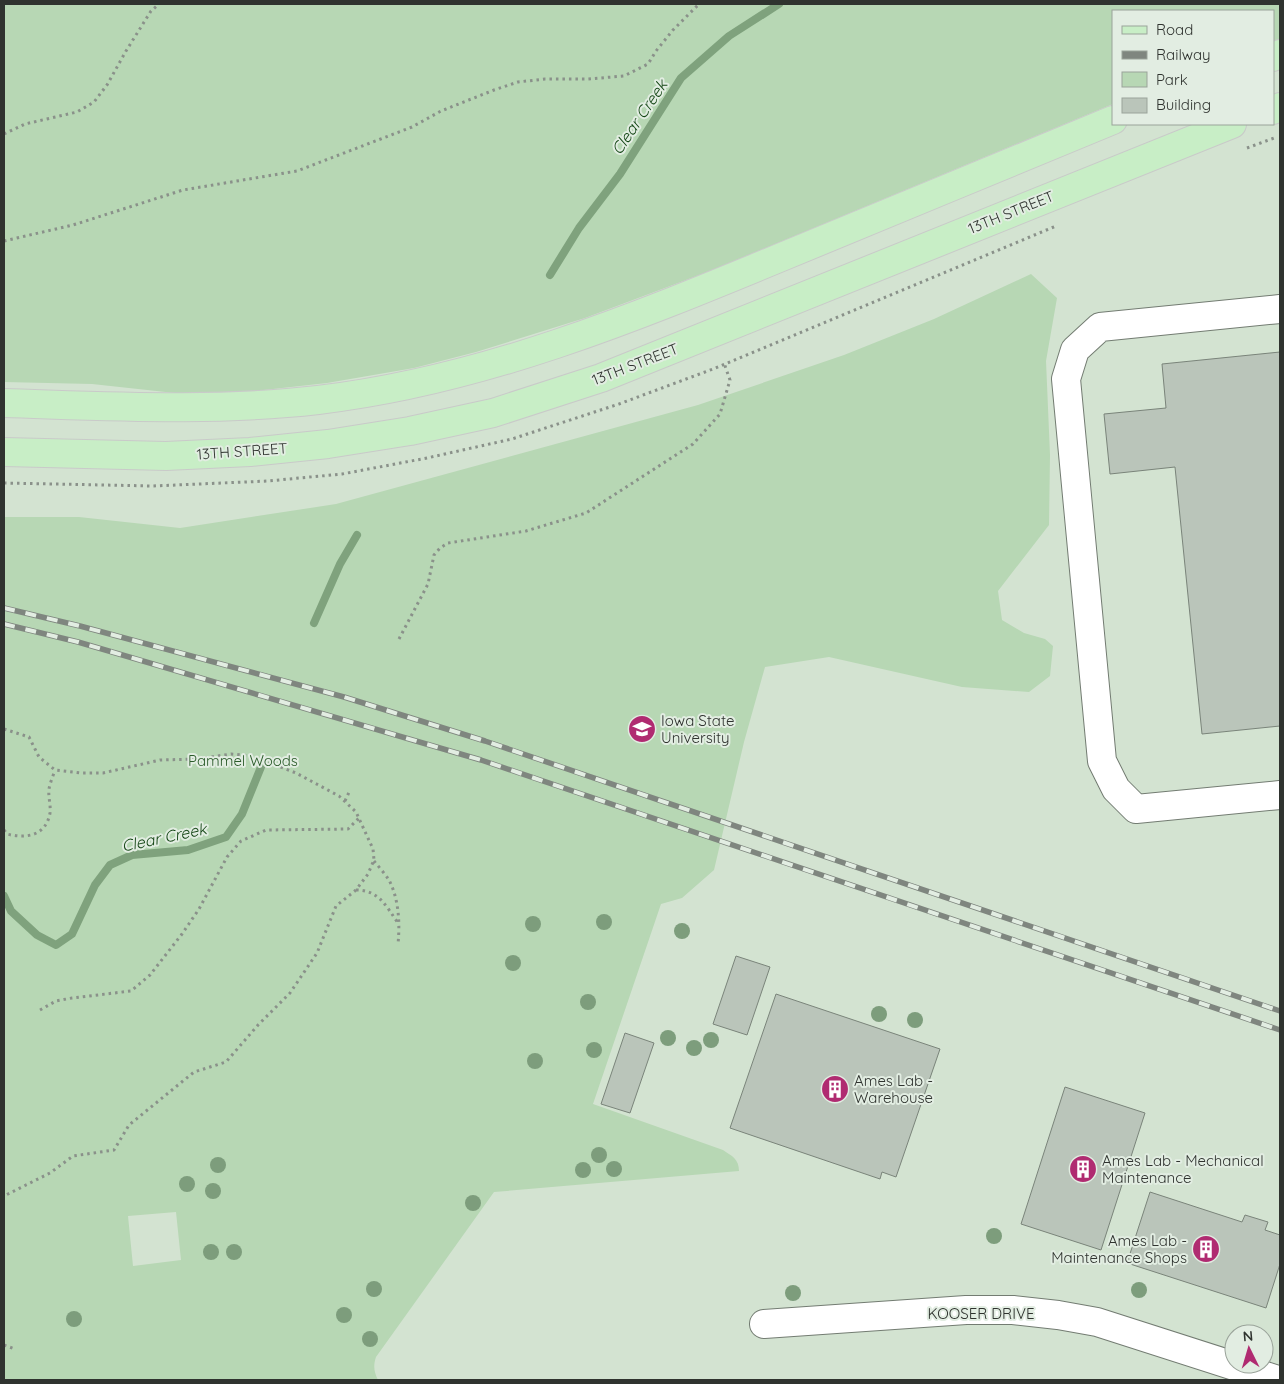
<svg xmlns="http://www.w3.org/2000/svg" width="1284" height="1384" font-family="Quicksand,sans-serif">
<rect width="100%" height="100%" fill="#e2ede2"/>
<path fill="#d3e3d1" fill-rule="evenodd" d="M4,4h1276v1376h-1276zM1113,11h160v113h-160zM1234,1334h30v30h-30z"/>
<path fill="#b7d7b4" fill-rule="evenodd" d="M4,4h1276v35l-7,3v-31h-160v93l-403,167 -125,47 -109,34 -62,16 -87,15 -72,8 -71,3 -92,-10 -88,-2z
M1031,274l26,24 -11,63 4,94 -1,70 -51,66 4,29 22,13 21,6 8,7 -3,30 -21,16 -67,-5 -133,-30 -64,10 -21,75 -30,128 -32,28 -21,6 -68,200 130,46c9,6 16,9 16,21l-245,21 -118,165c-3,9 -2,15 2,23h-374v-863h75l101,11 156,-24 362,-99 146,-50 90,-36zM176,1212l5,48 -48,6 -5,-50z"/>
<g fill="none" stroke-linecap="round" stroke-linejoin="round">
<path stroke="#7fa27d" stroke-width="8" d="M550,275l29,-47 41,-54 61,-96 48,-42 50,-32
M314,623l26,-59 17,-29
M4,896l7,15 26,24 19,10 16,-11 23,-49 15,-20 22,-10 56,-5 38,-13 16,-23 19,-47"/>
</g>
<path fill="#bac5ba" stroke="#7a847a" d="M1280,352v374l-78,8 -27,-267 -65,7 -6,-60 62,-6 -4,-44z
M736,956l34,11 -23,68 -34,-11z
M776,994l164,55 -44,128 -14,-5 -2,7 -150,-51z
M625,1033l29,10 -24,70 -29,-9z
M1065,1087l80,26 -44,137 -80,-26z
M1150,1192l92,30 3,-7 23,7 -3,8 15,5v29l-14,44 -139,-45z"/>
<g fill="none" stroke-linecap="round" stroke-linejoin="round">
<g stroke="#737c72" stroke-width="30">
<path id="minor" d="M1280,309l-180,18 -25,23 -9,29 36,382 14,28 20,20 144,-14
M764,1324l202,-14h47l45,5 39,7 181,58"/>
</g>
<g stroke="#c9cac9" stroke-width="30">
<path id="major" d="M1273,57l7,-3
M1273,110l7,-3
M4,403c104,3 210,9 314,-3 163,-19 316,-82 466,-144 110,-45 219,-91 329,-136
M4,452l162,4 84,-4 78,-8 82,-13 83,-18 108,-35 631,-254"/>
</g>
<path stroke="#8a918a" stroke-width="3" stroke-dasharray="2.5 4" stroke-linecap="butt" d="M4,134l21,-10 52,-12 17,-10 13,-17 19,-34 25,-40 8,-7
M1247,148l27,-10
M4,241l69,-16 110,-35 114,-19 115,-44 29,-16 53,-21 24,-8 27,-3h43l36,-3 24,-12 8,-13 17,-21 26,-26
M4,483l149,3 115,-5 74,-7 85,-16 85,-19 107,-35 94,-35 343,-143
M399,639l29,-55 6,-29 6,-7 8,-5 78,-12 60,-18 107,-69 27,-30 10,-34 -6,-17
M4,729l25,8 10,20 16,13 27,3h21l57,-13 37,-1 34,-5 21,2 44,17 43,23 17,16 17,37 1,11 -6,14 -12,16 -20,16 -19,47 -27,40 -32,32 -32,37 -32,10 -65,53 -15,25 -41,6 -23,17 -46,23
M345,801l5,-11
M4,830l3,4c19,5 39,2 43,-21 1,-8 -2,-16 -1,-24 1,-6 4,-13 6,-19
M374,861c5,6 11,13 15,19 10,19 11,44 9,64
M356,890c23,0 30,16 42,33
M40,1010l16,-9 16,-3 59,-7 19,-16 32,-41 17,-25 28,-52 14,-16 25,-11 82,-1 11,-11
M4,1345l11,4"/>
<use href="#minor" stroke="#fff" stroke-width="28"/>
<use href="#major" stroke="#c8eec6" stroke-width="28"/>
<g stroke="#7f867f" stroke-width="5.5">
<path id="rail" d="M4,608l76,18 264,71 141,44 795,270
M4,624l74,18 403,118 799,270"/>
</g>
<use href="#rail" stroke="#e2ede2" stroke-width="4" stroke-dasharray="11" stroke-linecap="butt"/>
</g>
<g fill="#7d9d7c">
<circle cx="604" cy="922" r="8"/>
<circle cx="533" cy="924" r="8"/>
<circle cx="682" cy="931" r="8"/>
<circle cx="513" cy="963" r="8"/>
<circle cx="588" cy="1002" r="8"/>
<circle cx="879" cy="1014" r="8"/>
<circle cx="915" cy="1020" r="8"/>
<circle cx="668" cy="1038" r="8"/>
<circle cx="711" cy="1040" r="8"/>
<circle cx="694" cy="1048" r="8"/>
<circle cx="594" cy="1050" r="8"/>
<circle cx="535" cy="1061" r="8"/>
<circle cx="599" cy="1155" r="8"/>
<circle cx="218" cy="1165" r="8"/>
<circle cx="614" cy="1169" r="8"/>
<circle cx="583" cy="1170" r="8"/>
<circle cx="187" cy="1184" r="8"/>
<circle cx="213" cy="1191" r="8"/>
<circle cx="473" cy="1203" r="8"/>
<circle cx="994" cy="1236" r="8"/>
<circle cx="211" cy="1252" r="8"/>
<circle cx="234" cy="1252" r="8"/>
<circle cx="374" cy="1289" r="8"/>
<circle cx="1139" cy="1290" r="8"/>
<circle cx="793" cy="1293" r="8"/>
<circle cx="344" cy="1315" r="8"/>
<circle cx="74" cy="1319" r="8"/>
<circle cx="370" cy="1339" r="8"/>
</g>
<defs>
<g id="university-disc" transform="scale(1.4375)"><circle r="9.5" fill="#b02b71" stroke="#e2ede2"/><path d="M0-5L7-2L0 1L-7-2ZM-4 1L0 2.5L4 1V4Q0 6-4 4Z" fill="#fff"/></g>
<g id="building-disc" transform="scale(1.4375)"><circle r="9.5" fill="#b02b71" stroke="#e2ede2"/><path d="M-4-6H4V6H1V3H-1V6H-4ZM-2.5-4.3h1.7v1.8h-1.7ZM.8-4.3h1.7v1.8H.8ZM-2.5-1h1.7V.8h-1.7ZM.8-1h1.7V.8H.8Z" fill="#fff"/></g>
</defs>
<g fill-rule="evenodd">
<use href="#university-disc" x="642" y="729"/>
<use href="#building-disc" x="835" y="1089"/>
<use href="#building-disc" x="1083" y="1169"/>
<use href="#building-disc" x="1206" y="1249"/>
</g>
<g text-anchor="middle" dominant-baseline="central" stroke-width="4" stroke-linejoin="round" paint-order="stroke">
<g font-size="15" fill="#2f332f" stroke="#e2ede2">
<text transform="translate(1011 212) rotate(-22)">13TH STREET</text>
<text transform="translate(635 364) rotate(-21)">13TH STREET</text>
<text transform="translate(242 451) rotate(-4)">13TH STREET</text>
<text x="981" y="1313">KOOSER DRIVE</text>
</g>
<g font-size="15" fill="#2f332f" stroke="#e2ede2" text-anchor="start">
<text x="661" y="720">Iowa State<tspan x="661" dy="17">University</tspan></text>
<text x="854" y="1080">Ames Lab -<tspan x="854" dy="17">Warehouse</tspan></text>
<text x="1102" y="1160">Ames Lab - Mechanical<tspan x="1102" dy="17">Maintenance</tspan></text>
<text x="1187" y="1240" text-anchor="end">Ames Lab -<tspan x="1187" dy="17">Maintenance Shops</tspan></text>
</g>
<g font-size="15" fill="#2a5b29" stroke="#e2ede2">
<text x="243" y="760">Pammel Woods</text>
</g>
<g font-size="16" font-style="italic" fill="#144615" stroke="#e2ede2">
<text transform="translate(639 117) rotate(-56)">Clear Creek</text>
<text transform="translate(164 837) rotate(-12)">Clear Creek</text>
</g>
</g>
<rect width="1284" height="1384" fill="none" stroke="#2f332f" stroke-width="10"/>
<rect x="1112" y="10" width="162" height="115" fill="#e2ede2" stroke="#9aa39a"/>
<rect x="1122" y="26" width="25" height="8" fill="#c8eec6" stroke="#9aa39a"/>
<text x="1156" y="35" font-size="15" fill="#2f332f">Road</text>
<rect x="1122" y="51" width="25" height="8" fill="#7f867f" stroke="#9aa39a"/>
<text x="1156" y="60" font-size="15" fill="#2f332f">Railway</text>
<rect x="1122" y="72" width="25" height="15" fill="#b7d7b4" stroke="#9aa39a"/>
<text x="1156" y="85" font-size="15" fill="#2f332f">Park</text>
<rect x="1122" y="98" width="25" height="15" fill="#bac5ba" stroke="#9aa39a"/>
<text x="1156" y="110" font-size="15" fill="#2f332f">Building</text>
<g transform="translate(1249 1349) rotate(355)"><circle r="24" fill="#e2ede2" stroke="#9aa39a"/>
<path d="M0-4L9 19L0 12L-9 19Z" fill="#b02b71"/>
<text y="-8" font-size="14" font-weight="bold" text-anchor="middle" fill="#2f332f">N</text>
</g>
</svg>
